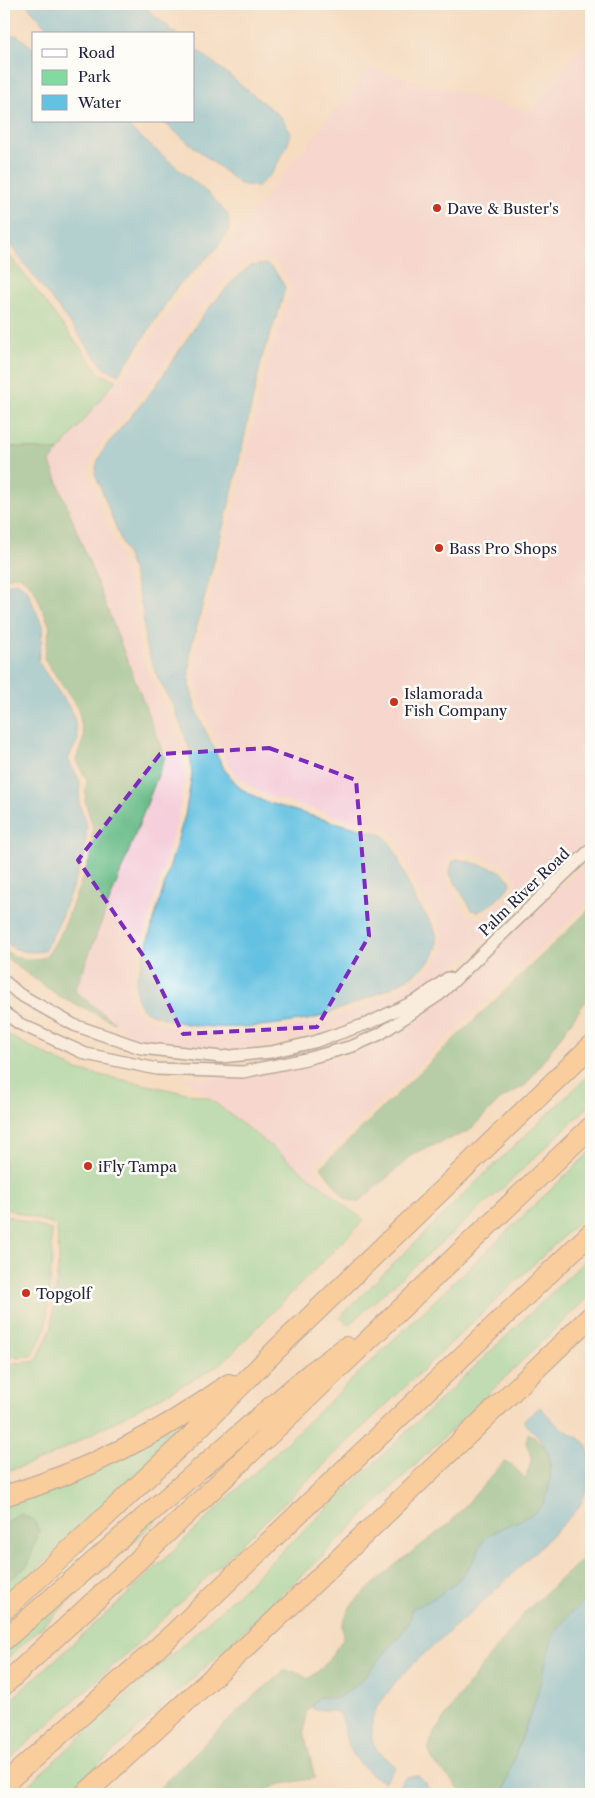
<svg xmlns="http://www.w3.org/2000/svg" width="595" height="1798" font-family="'Libre Caslon Text',serif">
<rect width="100%" height="100%" fill="#fdfcf7"/>
<filter id="ink" filterUnits="userSpaceOnUse"><feTurbulence type="fractalNoise" baseFrequency=".02" numOctaves="2"/><feDisplacementMap in="SourceGraphic" scale="10" xChannelSelector="R" yChannelSelector="G"/><feConvolveMatrix kernelMatrix="1 2 1 2 8 2 1 2 1" color-interpolation-filters="sRGB"/></filter>
<filter id="wash" filterUnits="userSpaceOnUse"><feTurbulence type="fractalNoise" baseFrequency=".0096" numOctaves="4" result="noise"/><feDisplacementMap in="SourceGraphic" scale="20" xChannelSelector="R" yChannelSelector="G"/><feGaussianBlur stdDeviation="1.12" result="paint"/><feColorMatrix in="noise" values="0 0 0 0 0 0 0 0 0 0 0 0 0 0 0 0 0 1.4 0 .05"/><feComposite in="paint" operator="in"/></filter>
<g filter="url(#wash)">
<rect width="100%" height="100%" fill="#f5dcc1"/>
<path fill="#f5cfdb" fill-rule="evenodd" d="M591,35v72l-4,7 4,4v721l-117,112 -58,42 -49,23 -54,19 -42,10 -49,5 -78,-9 -11,-4 -58,-46 90,-234 -115,-295 66,-82 7,-2 30,-43 217,-267 157,43 6,-1zM266,258l15,9 9,16 1,5 -5,21 -18,49 -31,140 -41,154v30l7,28 26,55 16,18 21,12 77,23 34,8 10,4 9,9 24,56 19,30 5,15 -2,13 -10,14 -21,16 -45,23 -52,19 -65,8h-44l-38,-7 -21,-8 -11,-9 -5,-12 1,-17 48,-166 6,-39 -2,-27 -15,-38 -17,-31 -12,-34 -2,-32 -12,-44 -24,-61 -12,-36 3,-15 9,-14 51,-61 45,-70 30,-33 19,-18zM459,852l43,12 9,7 6,9 -4,11 -25,22 -10,5 -11,-4 -22,-36 -1,-9 2,-8 2,-3z
M591,858v42l-274,263 -1,7 21,28 -153,-121 58,2 64,-12 49,-14 28,-13 60,-39z"/>
<path fill="#81dba1" stroke="#527e6e" d="M4,248l96,126 16,6 -57,71 -55,-5z
M4,1033l72,37 133,28 128,100c6,9 19,15 27,22l-144,145 -173,93 -43,14v-108l30,-2 4,-4 14,-31 7,-69 -2,-31 -2,-2 -51,-17z
M591,1073v31l-88,84 -155,137 -8,-8 129,-128z
M591,1151v59l-157,149 -300,288 -130,117v-58l126,-114z
M4,1215l47,15 1,28 -6,69 -14,29 -28,1z
M591,1255v39c-174,168 -344,340 -525,500h-48l206,-187z
M184,1422l5,5 -185,173v-15l24,-20 -7,-51 -17,9v-21z
M152,1518l4,3 -152,141v-14z"/>
<path fill="#68bb87" stroke="#456e61" d="M4,446l55,5 -9,11 115,295 -90,234 40,32 -56,-27 -44,-31 -11,-10v-5c10,8 34,15 45,3l13,-22 29,-75 2,-29 -8,-26 2,-21 -11,-20 8,-23 -6,-28 -34,-51 6,-31 -17,-40 -15,-12 -14,4z
M591,908v86l-65,91 -26,15 -31,31 -54,22 -57,50 -13,-5 -24,-31z
M528,1433c6,5 15,10 19,18 6,13 4,49 -8,58 -15,13 -38,17 -53,29 -6,5 -8,17 -13,23 -16,25 -35,37 -62,48v8l-10,17 -42,49 -21,15 -19,-1 -13,16 -2,19 11,46 -37,7 -21,9h-104l94,-92 37,-31 13,1 11,7 15,-12 20,-28 -1,-14 9,-20 45,-41 53,-40 55,-62 7,2 15,15 6,-22 -6,-14z
M21,1514l12,5 6,12 -11,34 -24,20v-62z
M591,1551v44l-22,20 -33,84 -25,68 -7,27h-43c-7,-17 -30,-26 -32,-45 -1,-19 82,-119 98,-139 7,-7 15,-14 23,-21 13,-13 27,-25 41,-38z"/>
<path fill="#63c1e1" stroke="#42728e" d="M28,4h112l37,30h-123l-10,-9 -15,-18z
M17,35l17,14v72h87l89,74 18,20 1,15 -14,20 -39,38 -43,66 -15,20 -13,-5 -101,-132v-199z
M194,47l87,70 10,16 -4,13 -15,27 -15,14 -17,-3 -78,-63h32z
M266,264l9,7 10,16 -5,20 -18,50 -31,140 -41,155 -1,32 8,29 27,56 16,19 23,13 49,15 71,19c17,16 20,43 32,64 7,13 23,28 22,43 0,8 -4,15 -9,21 -23,22 -61,36 -91,47 -8,3 -16,7 -25,9 -48,8 -104,15 -151,-2 -6,-2 -15,-4 -20,-10 -6,-7 -5,-17 -5,-26l49,-166 7,-40 -3,-29 -15,-39 -17,-31 -12,-33 -2,-32 -12,-45 -36,-93 3,-13 8,-14 50,-60 46,-70 29,-33 19,-17z
M17,582l10,8 16,38 -5,34 35,51 5,26 -10,20 12,23 -1,21 8,24 -3,30 -28,72 -12,22c-16,2 -28,1 -40,-10v-356z
M458,859l41,11 12,11c-4,13 -21,25 -33,31l-6,-2 -22,-36 2,-12z
M540,1407l18,19 27,16 5,13 -3,35 -10,20 -77,76 -85,76 -20,21 -18,24 -5,12v22l6,10 14,12 4,4 -12,15c-18,-9 -35,-27 -39,-48 -1,-6 -1,-13 -5,-19 -7,-6 -19,-5 -27,-6l-1,-3 7,-9 19,1 21,-15 42,-49 10,-17v-8c27,-11 46,-23 62,-48 5,-6 7,-18 13,-23 15,-13 38,-16 53,-29 12,-9 14,-45 8,-58 -5,-10 -16,-22 -24,-30z
M591,1595v199h-87l7,-27 25,-68 17,-64 16,-20z
M419,1776l15,18h-37l-1,-5 10,-12z"/>
</g>
<g filter="url(#ink)">
<g fill="none" stroke-linecap="round" stroke-linejoin="round">
<g stroke="#6c636a" stroke-width="14">
<path id="minor" d="M4,981l15,13 55,31 67,23 80,9 50,-5 43,-10 55,-19 50,-24 29,-21
M4,1013l16,11 66,30 71,15 86,3 63,-13 47,-13 27,-12 59,-39 152,-146"/>
</g>
<g stroke="#6c636a" stroke-width="22">
<path id="motorway" d="M4,1496c81,-24 156,-62 225,-112
M4,1610l82,-75 109,-103 82,-83 314,-303
M4,1640l261,-228 47,-40 34,-25
M4,1685l127,-118 460,-440
M4,1784l169,-150 418,-401
M85,1794l183,-167 323,-311"/>
</g>
<use href="#minor" stroke="#fff" stroke-width="11"/>
<use href="#motorway" stroke="#fdbc6f" stroke-width="20"/>
</g>
</g>
<path d="M0 0H595V1798H0ZM269,748l87,32 13,156 -52,91 -134,7 -34,-70 -71,-104 82,-106z" fill="#f5dcc1" fill-opacity=".55" fill-rule="evenodd"/>
<path fill="none" stroke="#7b2cbf" stroke-width="4" stroke-dasharray="10 6" stroke-linejoin="round" d="M269,748l87,32 13,156 -52,91 -134,7 -34,-70 -71,-104 82,-106z"/>
<g fill="#c8321e" stroke="#fdfcf7" stroke-width="2">
<circle cx="437" cy="208" r="5"/>
<circle cx="439" cy="548" r="5"/>
<circle cx="394" cy="702" r="5"/>
<circle cx="88" cy="1166" r="5"/>
<circle cx="26" cy="1293" r="5"/>
</g>
<g text-anchor="middle" dominant-baseline="central" stroke-width="5" stroke-linejoin="round" paint-order="stroke">
<g font-size="15" fill="#22223b" stroke="#fdfcf7" text-anchor="start">
<text x="447" y="208">Dave &amp; Buster's</text>
<text x="449" y="548">Bass Pro Shops</text>
<text x="404" y="693">Islamorada<tspan x="404" dy="17">Fish Company</tspan></text>
<text x="98" y="1166">iFly Tampa</text>
<text x="36" y="1293">Topgolf</text>
</g>
<g font-size="15" fill="#22223b" stroke="#fdfcf7">
<text transform="translate(524 892) rotate(-44)">Palm River Road</text>
</g>
</g>
<rect width="595" height="1798" fill="none" stroke="#fdfcf7" stroke-width="20"/>
<rect x="32" y="32" width="162" height="90" fill="#fdfcf7" stroke="#a5a5ac"/>
<rect x="42" y="49" width="25" height="8" fill="#ffffff" stroke="#a5a5ac"/>
<text x="78" y="58" font-size="15" fill="#22223b">Road</text>
<rect x="42" y="70" width="25" height="15" fill="#81dba1" stroke="#a5a5ac"/>
<text x="78" y="82" font-size="15" fill="#22223b">Park</text>
<rect x="42" y="95" width="25" height="15" fill="#63c1e1" stroke="#a5a5ac"/>
<text x="78" y="108" font-size="15" fill="#22223b">Water</text>
</svg>
